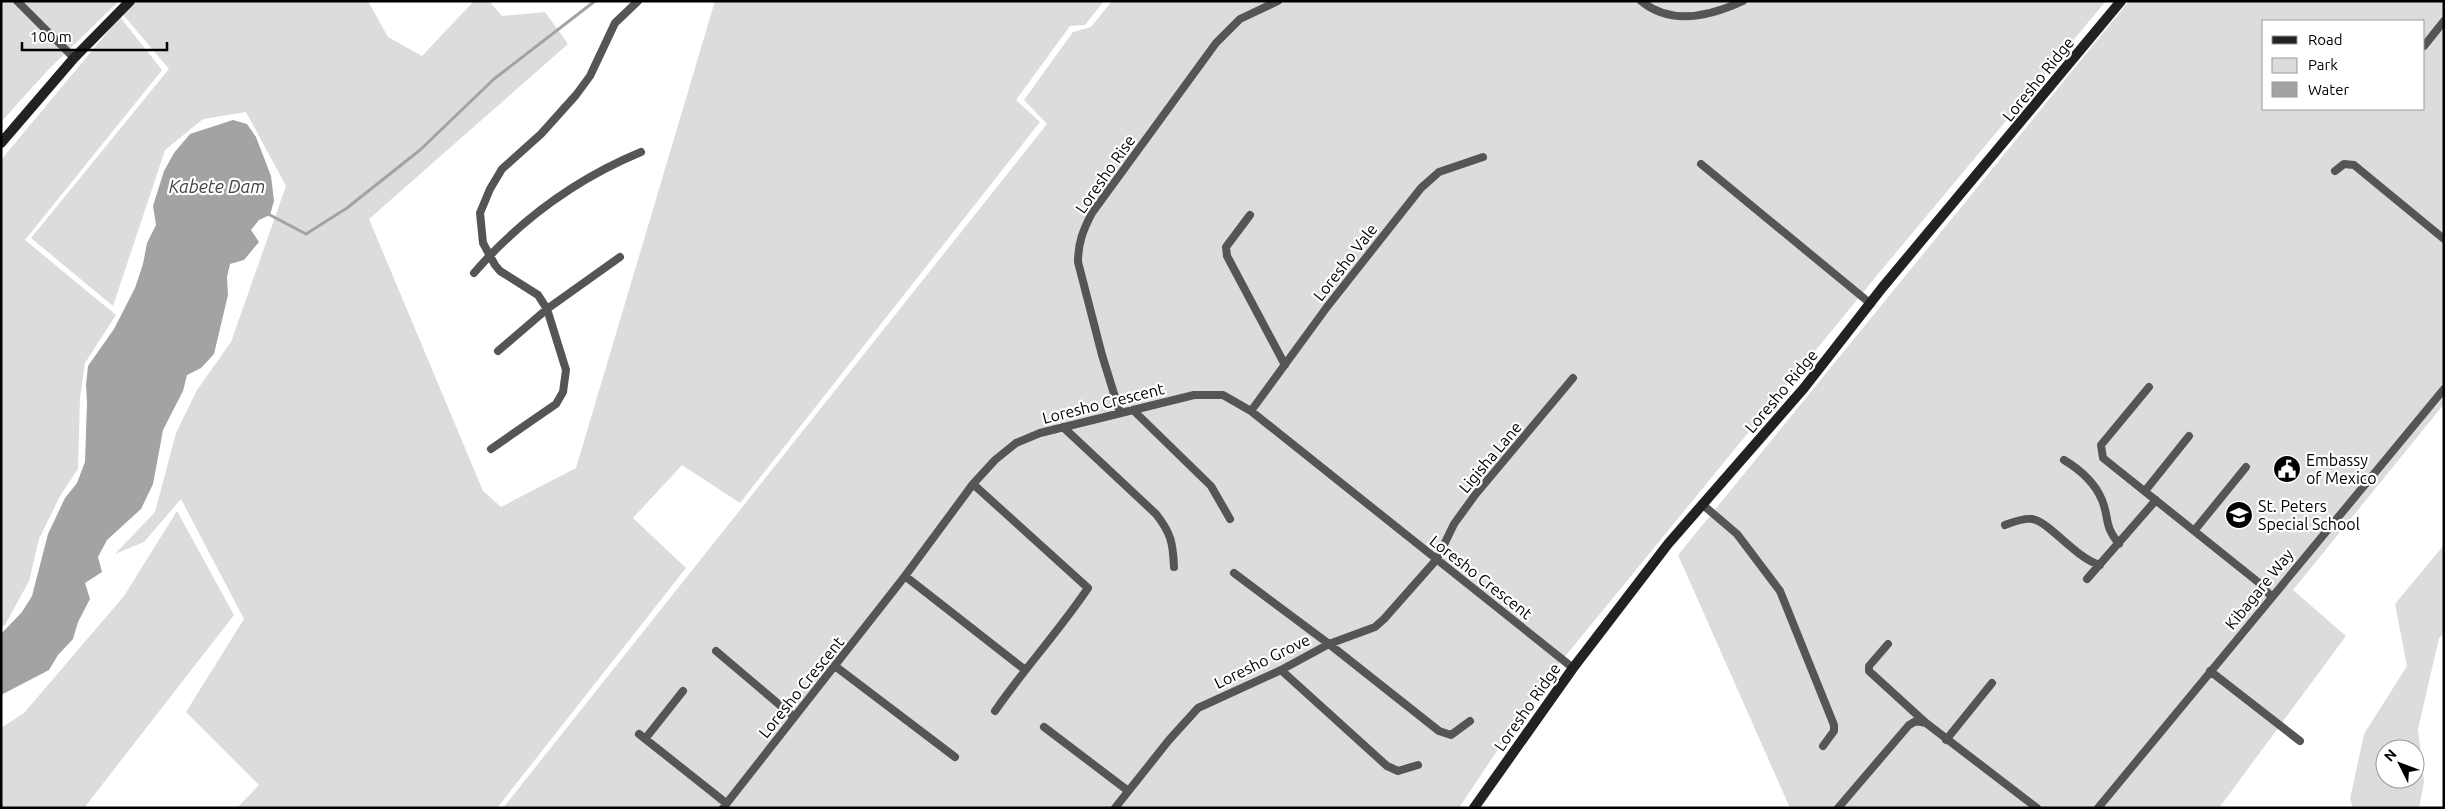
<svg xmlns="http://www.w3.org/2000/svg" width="2445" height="809" font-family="Ubuntu,sans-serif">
<rect width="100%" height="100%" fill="#fff"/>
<path fill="#dcdcdc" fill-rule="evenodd" d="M1,1h118l-71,69 -47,52z
M135,1h233l20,36 34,19 52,-55h15l13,15 43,-4 23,32 -199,175 114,272 18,16 75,-39 139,-467h389l-19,24 -15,1 -54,74 24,22 -300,381 -58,-38 -49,53 53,50 -189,240h-260l22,-23 -73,-73 58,-93 -63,-120 -37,43 -29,12 40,-42 21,-79 21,-43 34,-48 55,-156 -40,-74 -43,7 -38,31 -52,156 -82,-68 138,-169 -49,-58z
M1112,1h994l-232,278 -338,413 -77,116h-956l544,-684 -23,-24 49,-68 18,-5z
M2129,1h315v403l-151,186 53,46 -127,172h-429l-112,-253zM2264,21h160v88h-160z
M120,17l42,53 -137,170 91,75 -31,48 -5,35 -2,71 -18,27 -21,43 -10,42 -24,44 -4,2v-467z
M177,511l57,104 -150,193h-83v-80l23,-15 100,-117z
M2444,545v88l-5,5 -21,91 6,53 -5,26h-66l-3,-9 14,-65 43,-68 -12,-62zM2385,749h30v30h-30z"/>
<path fill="#a3a3a3" d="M233,120l14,4 9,13 15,39 3,25 -4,14 -11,5 -8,10 8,12 -15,18 -14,4 -3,13 1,18 -14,59 -13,14 -14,7 -4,16 -20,39 -10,54 -12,25 -34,31 -9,17 4,15 -17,11 5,16 -12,23 -5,17 -15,16 -9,15 -48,25v-61l21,-22 10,-16 16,-62 17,-36 12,-15 8,-21 2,-60 -1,-17 2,-19 26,-37 21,-41 8,-24 4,-21 9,-18 -3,-19 11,-35 10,-18 16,-19z"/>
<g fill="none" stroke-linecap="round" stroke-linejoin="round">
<path stroke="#a3a3a3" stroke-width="3" d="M270,215l36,19 41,-26 73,-58 74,-71 101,-78"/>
<path stroke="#555" stroke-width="8" d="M17,1l57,57
M1641,1c30,25 70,15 102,0
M2424,46l20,-25
M1701,164l170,140
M2335,171l9,-7 10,1 90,74
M1250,215l-24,32 1,9 58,109
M474,273c46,-53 102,-94 167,-121
M498,351l49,-42 73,-52
M2149,387l-48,58 2,13 155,124 13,14
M1133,410l78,76 19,33
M1251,411l76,-104 94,-119 18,-16 44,-15
M1120,413l-18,-58 -24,-93c0,-19 5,-32 14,-49l124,-170 24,-24 38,-18
M1063,427l93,87c15,19 17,29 18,53
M491,449l65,-45 7,-12 3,-22 -19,-61 -9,-14 -38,-24 -5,-6 -12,-22 -3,-30 10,-24 12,-20 39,-35 35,-39 14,-19 25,-53 23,-22
M2064,460c15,9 31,23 38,40 8,20 1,24 17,44
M973,484l115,104c-29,43 -64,81 -93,123
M2145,491l44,-55
M1703,505l34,29 43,57 54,134v6l-11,15
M2005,525c8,-3 18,-7 27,-6 18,3 43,39 68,46
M2194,531l52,-64
M1234,573l95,71 110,87 12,4 19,-14
M905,576l119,93
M2087,579l69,-79
M1888,644l-19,22v5l57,52
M716,651l78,66
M835,666l120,91
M1281,670l106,96 11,5 20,-6
M2210,671l90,70
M1044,727l83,63
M639,734l87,69
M645,739l38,-48
M1946,740l46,-57
M723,808l182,-232 68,-92 22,-24 21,-17 24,-10 154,-38h29l28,16 322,257
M1115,808l54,-68 29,-32 83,-38 48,-26 46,-17 9,-8 53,-60 17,-35 21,-29 98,-117
M1838,808l71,-83 7,-4 10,2 111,85
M2098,808l346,-419"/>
<path stroke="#222" stroke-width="10" d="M1,143l73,-85 56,-57
M1474,808l99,-140 95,-124 136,-156 78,-100 239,-287"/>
</g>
<defs>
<g id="civic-disc" transform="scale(1.4375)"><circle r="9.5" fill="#000" stroke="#fff"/><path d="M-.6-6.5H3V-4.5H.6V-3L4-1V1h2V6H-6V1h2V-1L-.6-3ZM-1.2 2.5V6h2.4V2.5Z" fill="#fff"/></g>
<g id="school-disc" transform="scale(1.4375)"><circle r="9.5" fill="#000" stroke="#fff"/><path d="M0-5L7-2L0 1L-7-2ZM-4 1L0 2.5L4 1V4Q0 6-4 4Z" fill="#fff"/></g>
</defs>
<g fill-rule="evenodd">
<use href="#civic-disc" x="2287" y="469"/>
<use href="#school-disc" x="2239" y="515"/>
</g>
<g text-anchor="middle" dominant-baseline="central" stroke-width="4.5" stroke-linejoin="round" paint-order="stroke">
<g font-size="16" fill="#000" stroke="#fff">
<text transform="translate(2038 79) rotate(-51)">Loresho Ridge</text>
<text transform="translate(1105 174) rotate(-55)">Loresho Rise</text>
<text transform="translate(1345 262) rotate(-52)">Loresho Vale</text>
<text transform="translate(1781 391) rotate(-50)">Loresho Ridge</text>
<text transform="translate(1103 403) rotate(-14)">Loresho Crescent</text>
<text transform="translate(1490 457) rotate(-50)">Ligisha Lane</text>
<text transform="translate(1481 577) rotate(38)">Loresho Crescent</text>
<text transform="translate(2259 589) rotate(-51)">Kibagare Way</text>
<text transform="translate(1262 661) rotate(-26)">Loresho Grove</text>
<text transform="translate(801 687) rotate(-51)">Loresho Crescent</text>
<text transform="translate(1527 707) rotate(-55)">Loresho Ridge</text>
</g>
<g font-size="16" fill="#000" stroke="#fff" text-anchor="start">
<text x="2306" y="460">Embassy<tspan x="2306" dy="18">of Mexico</tspan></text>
<text x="2258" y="506">St. Peters<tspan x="2258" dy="18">Special School</tspan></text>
</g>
<g font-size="18" font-style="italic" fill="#444" stroke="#fff">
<text x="217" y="186">Kabete Dam</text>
</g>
</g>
<rect width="2445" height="809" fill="none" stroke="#000000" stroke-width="5"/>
<rect x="2262" y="20" width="162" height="90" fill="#ffffff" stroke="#999999"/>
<rect x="2272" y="36" width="25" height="8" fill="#222222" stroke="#999999"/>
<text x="2308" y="45" font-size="15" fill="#000000">Road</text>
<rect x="2272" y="58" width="25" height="15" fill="#dcdcdc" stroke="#999999"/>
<text x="2308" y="70" font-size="15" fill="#000000">Park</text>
<rect x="2272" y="82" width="25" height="15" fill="#a3a3a3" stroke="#999999"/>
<text x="2308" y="95" font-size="15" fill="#000000">Water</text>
<g transform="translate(2400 764) rotate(312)"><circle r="24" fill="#ffffff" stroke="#999999"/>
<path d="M0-4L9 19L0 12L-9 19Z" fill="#000000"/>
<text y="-8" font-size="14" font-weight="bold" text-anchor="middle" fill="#000000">N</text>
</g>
<path d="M22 42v8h145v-8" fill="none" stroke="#000000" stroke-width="2.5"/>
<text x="30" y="42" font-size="15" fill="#000000" stroke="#ffffff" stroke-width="4" paint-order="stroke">100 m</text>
</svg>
